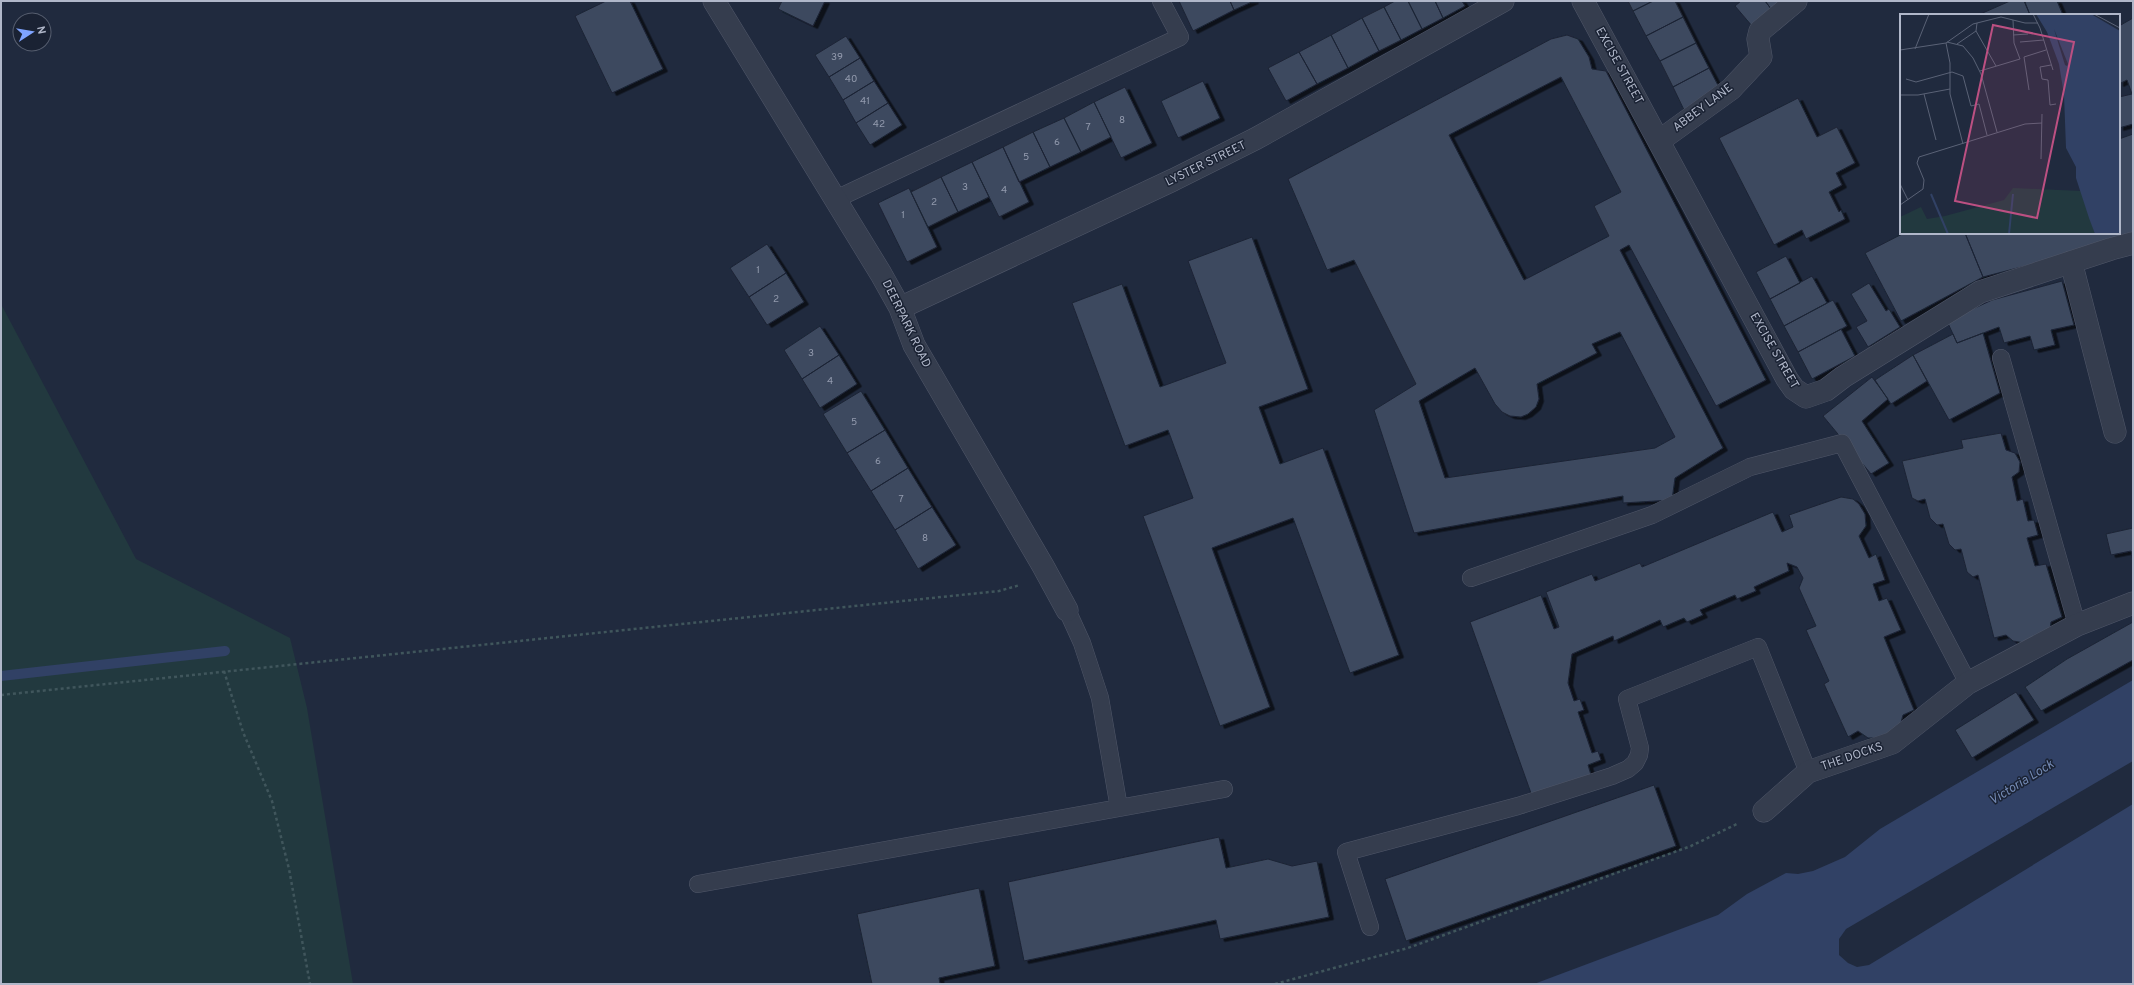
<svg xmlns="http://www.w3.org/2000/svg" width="2134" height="985" font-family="Overpass,sans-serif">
<defs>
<filter id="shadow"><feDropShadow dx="4.5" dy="2.5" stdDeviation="0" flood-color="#0009"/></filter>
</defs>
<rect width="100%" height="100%" fill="#202a3e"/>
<path fill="#22393f" d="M1,304l135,255 154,79 17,70 46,276h-352z"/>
<path fill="#314165" d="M2133,680v304h-599l184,-69 29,-21 39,-21 12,1 15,-3 32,-14 35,-28z"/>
<path fill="#202a3e" d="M2133,761v43l-264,161 -12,2 -9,-4 -9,-8v-16l7,-10z"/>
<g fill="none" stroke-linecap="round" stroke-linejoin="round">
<path stroke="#314165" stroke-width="10" d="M1,676l224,-25"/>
</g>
<path fill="#3c485e" stroke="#1c2435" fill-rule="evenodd" filter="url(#shadow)" d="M606,1h24l33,68 -51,24 -37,-77z
M782,1h43l-12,25 -35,-17z
M1179,1h51l4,9 -41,21z
M1230,1h24l-20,9z
M1395,1h13l14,28 -21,11 -17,-33z
M1408,1h27l8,17 -21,11z
M1435,1h27l3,5 -22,12z
M1628,1h25l-20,10z
M1653,1h22l8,16 -37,19 -13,-25z
M1741,1h24l7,9 -20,16 -17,-20z
M1765,1h18l-11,9z
M2010,1h14l6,14h-52z
M2028,1h29l6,14h-33l-5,-13z
M1384,7l17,33 -22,11 -17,-33z
M1683,17l13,26 -36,18 -14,-25z
M1362,18l17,33 -31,17 -17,-33z
M2133,18v106l-14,4v-31l13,-3 -5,-14 -8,4v-58z
M1331,35l17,33 -31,16 -18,-32z
M1567,35l11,4 11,18 3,12 14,2 160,309 -50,26 -87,-161 -9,5 103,198 -48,30 -3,22 -49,3v-7l-209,37 -40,-123 42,-26 -62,-124 -27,10 -39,-91 263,-140zM1561,77l60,115 -27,14 15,30 -85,44 -75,-145zM1620,332l55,105 -20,11 -210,30 -26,-77 56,-33 20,36 7,8 8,4 11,1 7,-3 8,-7 3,-8 -2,-15 60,-31 -5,-9z
M846,36l14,22 -31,19 -14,-22z
M1696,43l13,25 -36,19 -13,-26z
M1299,52l18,32 -31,17 -18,-33z
M860,58l14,23 -31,19 -14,-23z
M1709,68l13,25 -37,19 -12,-25z
M874,81l14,22 -32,20 -13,-23z
M1203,81l17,37 -42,20 -17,-37z
M1125,87l27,56 -31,15 -27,-56z
M1798,98l19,39 20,-10 18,36 -19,10 6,12 -13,7 10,20 2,-2 4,9 -39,20 -4,-9 -28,15 -55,-107z
M1094,102l17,35 -30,15 -17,-34z
M888,103l14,22 -32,20 -14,-22z
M1064,118l17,34 -31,15 -17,-35z
M1033,132l17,35 -31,15 -16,-35z
M2133,134v104l-150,39 -18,-44h154v-94z
M1003,147l26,55 -30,15 -27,-55z
M972,162l17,35 -31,15 -17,-35z
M941,177l17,35 -30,15 -17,-35z
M909,188l28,59 -30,15 -29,-59z
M1904,233h61l18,44 -82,44 -36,-68z
M1252,237l56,152 -49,18 21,57 43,-16 76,207 -49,18 -57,-155 -81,30 58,159 -50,19 -77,-210 50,-18 -25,-68 -43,16 -53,-143 50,-19 38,103 66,-24 -38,-102z
M767,244l19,29 -37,24 -19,-29z
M1786,256l14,27 -30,16 -14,-27z
M786,273l18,29 -37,23 -18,-28z
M1812,276l15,27 -43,23 -14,-27z
M2062,281l12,44 -23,5 4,15 -21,5 -4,-14 -26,7 -5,-16 -42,16 -10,-22 45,-21z
M1869,283l17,28 3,-2 11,18 -32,20 -12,-20 11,-6 -16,-27z
M1833,300l14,26 -49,26 -14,-26z
M820,326l19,29 -37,24 -18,-29z
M1841,329l14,27 -43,23 -14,-27z
M1983,333l17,60 -51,27 -36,-65 40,-21 4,9z
M839,355l18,29 -37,24 -18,-29z
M1913,355l14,26 -36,23 -16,-24z
M1872,377l16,22 -26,22 27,42 -18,11 -48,-58z
M861,391l24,39 -38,23 -24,-39z
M885,430l23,38 -37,23 -24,-38z
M2001,433l5,17 9,3 5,9 -1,10 -7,5 5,24 6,-2 5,22 6,-1 4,15 -11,3 8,28 11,-2 16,53 -11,5 -1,7 -25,14 -12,-2 -7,-6 -12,3 -16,-63 -5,2 -6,-5 -6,-23 -6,1 -6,-6 -6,-20 -6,1 -7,-7 -5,-19 -7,2 -6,-3 -10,-37 61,-13 -2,-8z
M908,468l24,39 -37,23 -24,-39z
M1841,497l12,2 6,5 6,10 1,12 -7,10 10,22 7,-4 9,26 -12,4 6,17 8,-3 14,32 -17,7 30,73 -11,5 -3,11 -18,12h-14l-10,-7 -10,6 -24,-53 5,-3 -23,-51 10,-4 -17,-38 4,-10 -6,-11 -10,-4 2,8 -35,16 2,4 -19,8 -2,-4 -35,15 3,5 -16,7 -3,-4 -21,9 -3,-7 -46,21 -1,-5 -41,18 -4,29 6,18 6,-2 4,11 -6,2 14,41 6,-2 3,9 -13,5 3,10 -59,21 -62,-174 71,-27 13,34 5,-2 -13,-35 46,-18 3,7 45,-18 2,4 131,-55 9,20 11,-5 -4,-12z
M932,507l24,38 -38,24 -23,-39z
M2133,528v32l-2,-9 -20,4 -5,-21z
M2133,622v38l-92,51 -16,-24 42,-28z
M2016,692l18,28 -62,38 -17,-28z
M1654,785l22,61 -270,95 -21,-62z
M1219,837l7,31 42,-9 24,7 25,-5 12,56 -109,22 -4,-19 -192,41 -16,-79z
M979,888l16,78 -56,12 1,6h-68l-15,-70z"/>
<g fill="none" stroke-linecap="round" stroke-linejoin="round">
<g stroke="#505769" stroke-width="18">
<path id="lane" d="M836,199l344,-162 -19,-36
M2001,358l76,267
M1471,578l181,-63 98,-48 92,-24 126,240
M1067,610l15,33 18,55 19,110
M698,884l526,-95
M1370,927l-24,-75 172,-46 94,-30 16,-7 7,-6 4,-8 1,-7 -13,-49 131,-52 50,125"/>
</g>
<g stroke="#505769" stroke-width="23">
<path id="street" d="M714,1l167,273 19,34 14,37 129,221 24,44
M1583,1l204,378 7,10 12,8 20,-7 17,-13 137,-85 131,-43 22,-6
M1659,141l72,-52 30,-32 -3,-18 2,-8 36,-30
M2071,262l44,170
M900,308l273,-128 82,-41 248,-138
M1764,811l44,-39 84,-29 76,-60 109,-58 56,-22"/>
</g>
<path stroke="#40565c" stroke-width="2.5" stroke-dasharray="3 3" stroke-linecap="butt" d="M224,671l19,61 29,69 17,68 21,115
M1,695l998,-104 21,-6
M1275,984l133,-36 283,-102 48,-23"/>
<use href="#lane" stroke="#353d4e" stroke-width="17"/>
<use href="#street" stroke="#353d4e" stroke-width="22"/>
</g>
<g text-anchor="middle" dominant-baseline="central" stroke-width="3" stroke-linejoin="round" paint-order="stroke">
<g font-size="10" fill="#939bae">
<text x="837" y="57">39</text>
<text x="851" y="79">40</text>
<text x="865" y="101">41</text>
<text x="1122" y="120">8</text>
<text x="879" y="124">42</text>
<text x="1088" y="127">7</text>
<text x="1057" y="142">6</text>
<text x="1026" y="157">5</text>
<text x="965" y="187">3</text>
<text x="1004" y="190">4</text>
<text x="934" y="202">2</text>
<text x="903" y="215">1</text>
<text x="758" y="270">1</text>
<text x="776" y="299">2</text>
<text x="811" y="353">3</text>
<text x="830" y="381">4</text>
<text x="854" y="422">5</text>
<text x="878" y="461">6</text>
<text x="901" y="499">7</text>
<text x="925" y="538">8</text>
</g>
<g font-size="12" fill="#b0b7c9" stroke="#1a2233">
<text transform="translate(1619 66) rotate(61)">EXCISE STREET</text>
<text transform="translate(1703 108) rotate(-37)">ABBEY LANE</text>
<text transform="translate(1206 164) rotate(-26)">LYSTER STREET</text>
<text transform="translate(906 324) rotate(64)">DEERPARK ROAD</text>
<text transform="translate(1774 351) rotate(60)">EXCISE STREET</text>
<text transform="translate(1852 757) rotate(-19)">THE DOCKS</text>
</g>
<g font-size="13" font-style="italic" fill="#748ab4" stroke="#1a2233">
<text transform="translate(2022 783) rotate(-32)">Victoria Lock</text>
</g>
</g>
<g transform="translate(1900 14)">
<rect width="220" height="220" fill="#202a3e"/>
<path d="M113,174l68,3 14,43h-195v-17l21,-10 6,12 18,-3 59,-16z" fill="#22393f"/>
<path d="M136,0h55l29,17v203h-25l-6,-16 -13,-40v-11l-10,-19 -2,-53 -5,-31 -12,-32z" fill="#314165"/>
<path d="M154,15l14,35 -1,2 -2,-1z" fill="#202a3e"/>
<path fill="none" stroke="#314165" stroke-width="2" d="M31,180l17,40M109,220l4,-40"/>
<path fill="none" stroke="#5a6276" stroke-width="1" d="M133,0l7,14 13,42M194,0l26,14M77,9l-1,8 20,35M113,21l15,-1M47,28l16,4 10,12 8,16 16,58M120,28l24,-2M46,29l4,20v31l13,50M57,30l19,-13M15,35l14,-35M0,36l46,-7 27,-19 28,-7 24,6h13M151,51l-11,2 2,12 6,1 2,25 6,-1M80,57l40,-12 -6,-16 -1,-23M6,65l10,3 36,-10 11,4 8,30 8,-2 8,31M129,76l-5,-33 22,-7M24,80l12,46M0,81h18l32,-6M141,145l1,-45M0,170l8,16M0,191l23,-16 1,-9 -7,-17 2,-6 106,-33 17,-1"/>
<path fill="#bc5082" fill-opacity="0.15" stroke="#bc5082" stroke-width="2" d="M93,11l81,17 -37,176 -82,-17z"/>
<rect width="220" height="220" fill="none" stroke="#b0b7c9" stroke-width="2"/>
</g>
<rect width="2134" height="985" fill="none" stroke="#b0b7c9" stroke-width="4"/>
<g transform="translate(32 32) rotate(78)"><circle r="19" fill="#1a2233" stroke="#565e6f"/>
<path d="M0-3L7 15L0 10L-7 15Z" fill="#7fa4ff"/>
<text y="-6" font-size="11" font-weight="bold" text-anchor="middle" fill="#b0b7c9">N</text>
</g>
</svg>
